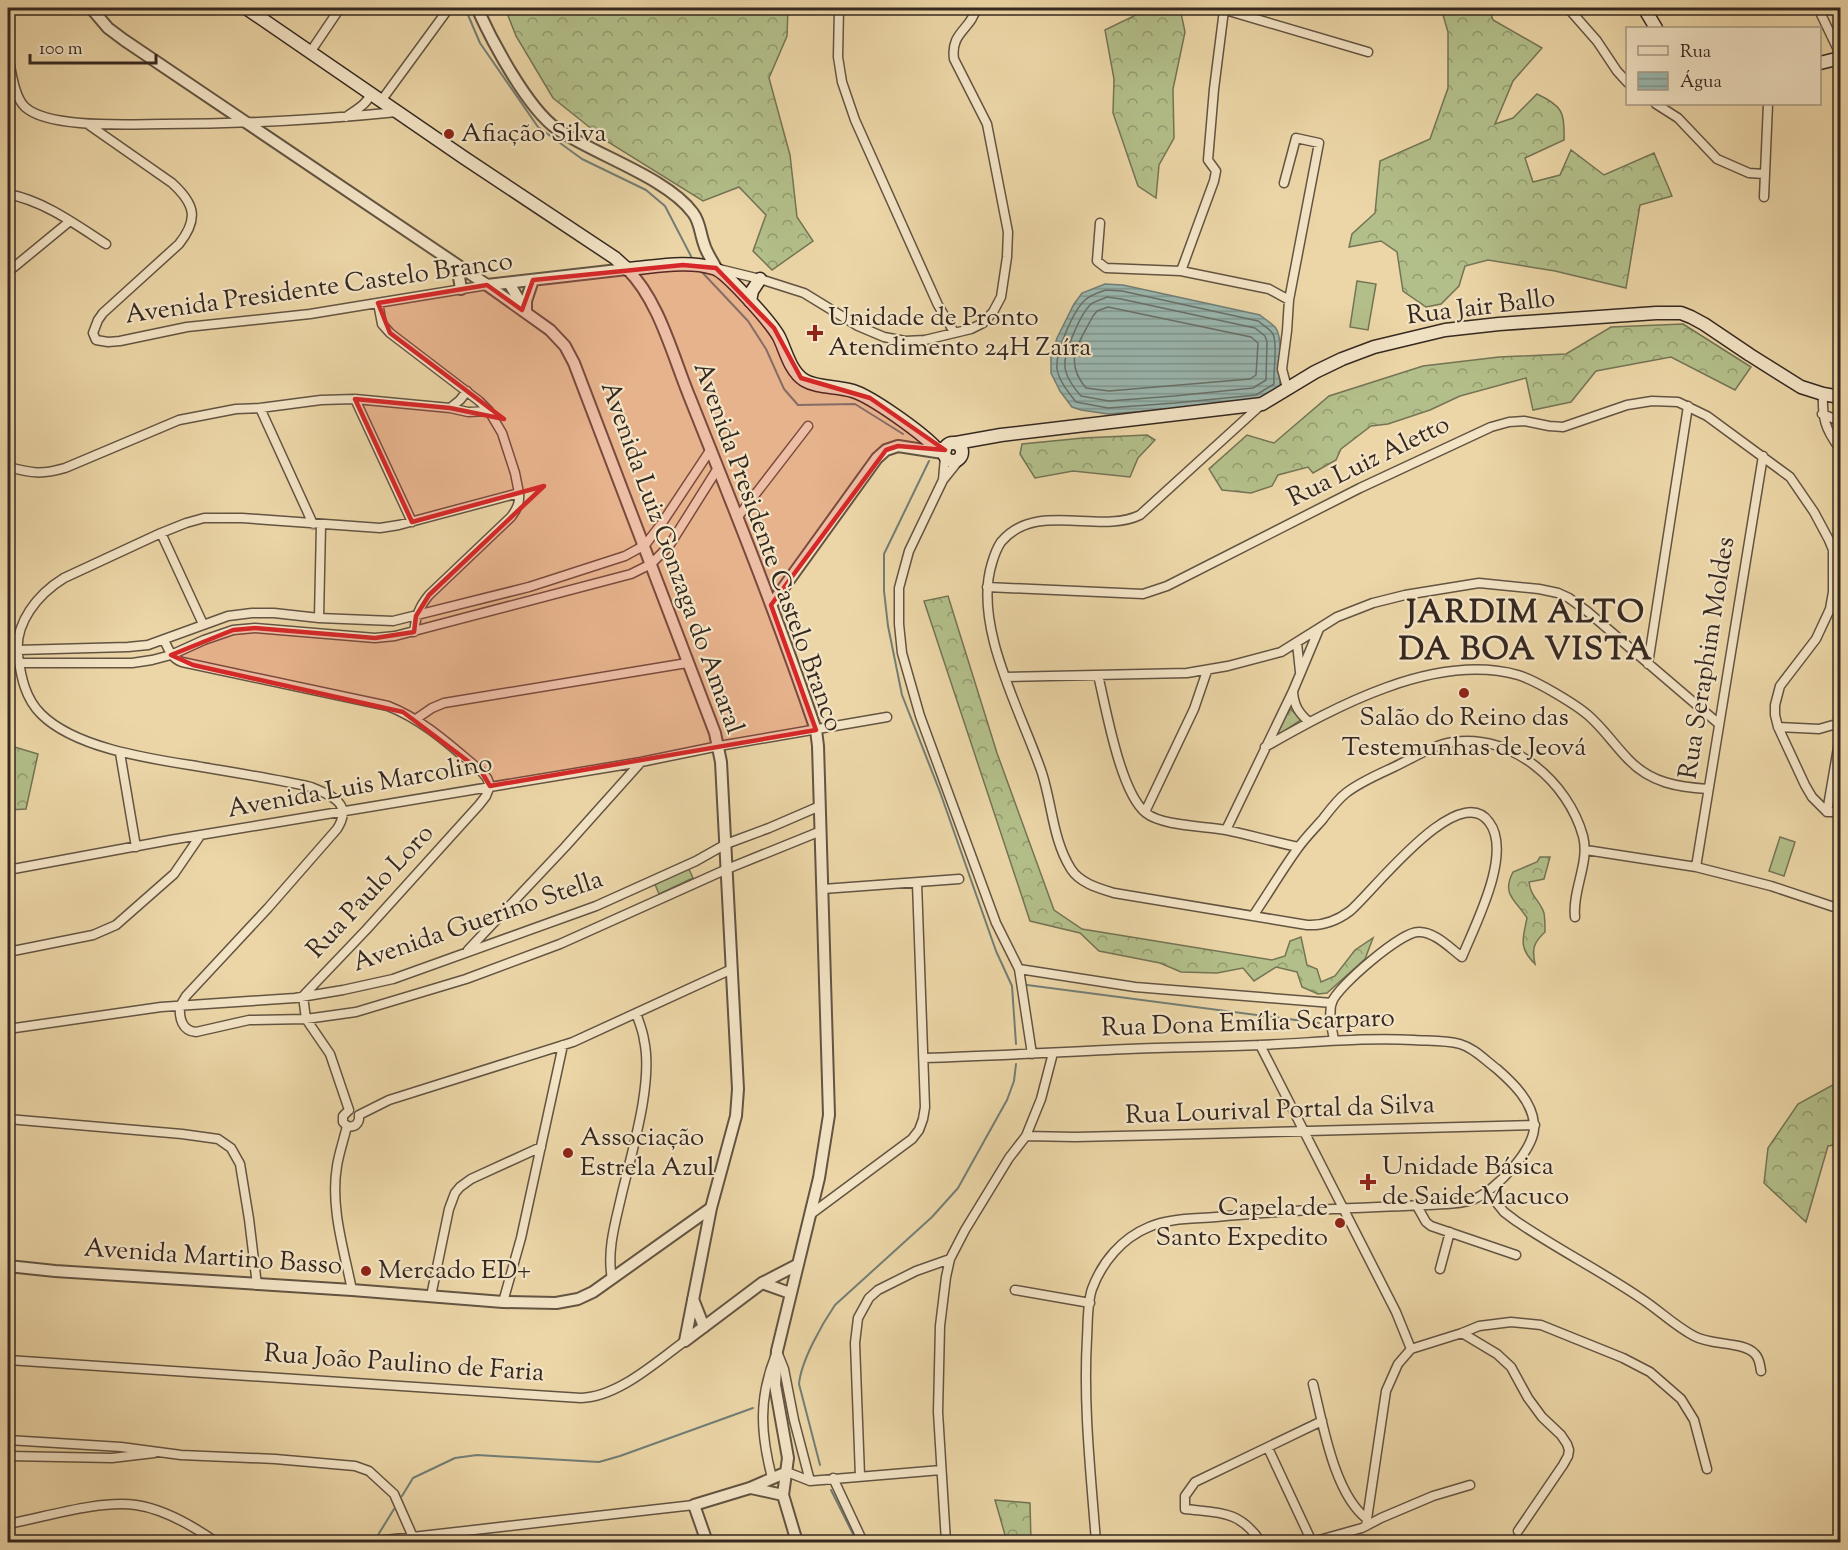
<svg xmlns="http://www.w3.org/2000/svg" width="1848" height="1550" font-family="'Sorts Mill Goudy',serif">
<defs>
<pattern id="forest-crowns" width="20" height="18" patternUnits="userSpaceOnUse" patternTransform="scale(1.5)"><rect width="20" height="18" fill="#b3bf8a"/><path d="M2 6a3 3 0 1 1 6 0M12 15a3 3 0 1 1 6 0" fill="none" stroke="#929b70"/></pattern>
<pattern id="park-tufts" width="24" height="20" patternUnits="userSpaceOnUse" patternTransform="scale(1.5)"><rect width="24" height="20" fill="#b3bf8a"/><path d="M3 7l-1-3M5 7V3M7 7l1-3M15 17l-1-3M17 17v-4M19 17l1-3" fill="none" stroke="#929b70"/></pattern>
<pattern id="water-rules" width="6" height="5" patternUnits="userSpaceOnUse" patternTransform="scale(1.5)"><rect width="6" height="5" fill="#9ab7af"/><path d="M0 2.5h6" fill="none" stroke="#7e958e"/></pattern>
</defs>
<rect width="100%" height="100%" fill="#ecd6a7"/>
<filter id="stains"><feTurbulence type="fractalNoise" baseFrequency=".00333" numOctaves="4"/><feColorMatrix values="0 0 0 0 .2 0 0 0 0 .09 0 0 0 0 .02 0 0 0 .5 -.17"/></filter>
<radialGradient id="worn" r=".72"><stop offset=".6" stop-color="#630" stop-opacity="0"/><stop offset="1" stop-color="#630" stop-opacity=".3"/></radialGradient>
<path fill="url(#forest-crowns)" stroke="#747455" stroke-width="1.5" d="M505,8h283l-1,28 -18,42 21,77 7,62 16,24 -41,29 -19,-19 13,-36 -27,-28 -36,14 -95,-59 -55,-44 -37,-62z
M1143,8h37l5,24 -12,57 1,49 -15,27 -3,33 -18,-12 -25,-73 1,-34 -9,-49 31,-15z
M1441,8h48l4,12 49,28 -29,33 -18,43 18,-6 24,-24c26,12 28,19 27,46l-39,18 8,24 27,-7 11,-25 33,25 50,-22 18,43 -32,9 -14,83 -71,-17 -67,-11 -23,6 -6,20 -18,18 -15,3 -23,-16 -6,-39 -16,-11 -32,6 3,-13 23,-21 5,-52 50,-22 18,-51v-56z
M1683,324l68,43 -16,23 -64,-33 -75,14 -25,31 -38,8 -7,-32 -66,18 -30,14 -42,14 -17,2 -30,23 -5,11 -23,13 -5,-6 -30,8 -6,11 -21,7 -29,-3 -13,-21 38,-34 27,8 55,-47 94,-30 76,-9 67,-3 45,-27z
M1147,435l8,5 -17,18 -8,19 -57,-6 -38,7 -15,-24 2,-10 61,-6z
M948,596l49,157 57,157 28,19 190,31 13,-4 5,-15 11,-4 6,28 10,4 4,13 14,-6 20,-26 18,-12 -8,21 -38,34 -9,1 -16,-7 -5,-15 -21,-5 -22,14 -11,-13 -26,5 -36,-1 -21,-9 -61,-12 -19,-18 -50,-12 -106,-320z
M8,745l30,9 -12,55 -18,1z
M1540,857h10l-6,22 -15,3c2,16 11,18 15,31 1,6 1,13 1,19 -12,11 -13,17 -10,32 -17,-17 -12,-25 -8,-46 -11,-18 -26,-23 -14,-46l24,-10z
M1840,1081v63l-12,2 -22,76 -42,-39 4,-35 30,-44z
M995,1500l35,3 1,39h-24z"/>
<path fill="url(#park-tufts)" stroke="#747455" stroke-width="1.5" d="M1290,709l12,10 -30,20z"/>
<path fill="#b3bf8a" stroke="#747455" stroke-width="1.5" d="M1357,281l19,3 -8,46 -18,-3z
M1780,837l15,5 -11,34 -15,-5z
M688,867l5,11 -34,16 -5,-12z"/>
<path fill="url(#water-rules)" stroke="#727e76" stroke-width="1.5" d="M1105,284l18,1 137,30c5,4 11,8 15,12 9,11 4,46 5,61l-18,10 -87,11 -67,5 -27,-4 -9,-3 -12,-16 -9,-18v-16l6,-19 17,-34 8,-11z"/>
<g fill="none" stroke-linecap="round" stroke-linejoin="round">
<path stroke="#687068" stroke-width="1.5" d="M1106,290l16,1 136,30c5,4 12,8 15,13 5,11 0,38 1,50l-18,11 -81,8 -67,5 -32,-6c-7,-9 -17,-21 -19,-33 -2,-16 16,-58 28,-69 5,-5 15,-8 21,-10z
M1107,297l14,2 134,29 10,8 2,6 -1,38 -13,8 -79,8 -65,5 -28,-5c-7,-8 -15,-19 -16,-29 -2,-13 15,-52 25,-62 4,-4 11,-5 17,-8z
M1108,307l143,30 7,6 -2,32 -6,4 -141,12 -23,-3c-23,-27 -7,-45 7,-72l4,-5z"/>
<path stroke="#727e76" stroke-width="2" d="M465,8l15,35 58,84 44,32 64,31 19,16 28,54
M700,270l48,51 18,28 18,40 14,16 57,-1 48,30
M1839,414h1
M929,461l-45,93v37l4,35 14,69 38,97 56,159 16,35 4,58
M1027,985l292,38
M820,1465l-21,-81c2,-23 23,-60 36,-79l97,-88 26,-29 49,-88 7,-19 2,-17
M831,1490l26,52
M402,1496l11,-18 42,-20 22,-3 122,7 21,-6 133,-48
M378,1535l16,-26"/>
<g stroke="#635442" stroke-width="11">
<path id="minor" d="M839,8l-1,49 4,25 13,38 83,185 16,27
M1568,8l29,33 20,30 11,12
M1818,8l22,46
M1222,9l146,43
M311,51l29,-43
M8,55c3,14 6,42 17,52 24,22 106,17 138,17 79,0 156,-4 234,-12
M381,101l68,-93
M1656,104l22,14 39,41 32,14 15,1
M346,117c9,-7 21,-12 25,-24
M89,125l83,58c23,21 27,36 7,61l-76,69 -5,7 -5,13 3,7 12,2 12,-1 67,-14 123,-13 177,-29
M1284,183l12,-45 23,5 -30,157 -2,31 -5,38 5,19
M8,194c36,7 67,30 98,50
M1764,197l4,-93
M1100,223l-3,38 9,7 75,3 88,18 20,11
M719,269l41,10 44,14 54,33 26,11 21,4 20,-1 46,-11 12,-6 10,-11 8,-15 6,-40 1,-25 -21,-108 -33,-65c-4,-27 18,-30 22,-51
M1181,271l33,-90 2,-10 -8,-11 6,-71 10,-79
M8,272l62,-51
M378,303l4,21 8,9 89,68 10,10 13,22 13,40 4,20c1,10 -2,16 -8,24l-82,78c-10,12 -13,21 -15,37
M1823,394c-1,24 2,35 17,55
M355,399l57,123
M1262,404l-122,111c-41,20 -104,-15 -139,27 -4,6 -7,14 -9,21 -20,63 30,150 50,210 10,31 11,68 29,96 9,14 27,19 43,24l193,32c16,1 31,-5 43,-14 22,-18 108,-132 139,-89 24,31 -14,103 -27,135 -12,-9 -28,-26 -44,-25 -17,0 -80,54 -86,70 -4,11 0,27 2,38
M260,408l53,116
M450,408l10,-8 7,-9
M1822,414l18,7
M959,460l-16,20 -34,71 -10,37v36l3,29 18,63 76,207 23,46 13,85
M8,467c24,6 33,8 57,1l114,-48 57,-11 24,-1 61,-8 34,-1 95,9 18,4 21,-1
M943,480l2,-23
M737,518l71,-92
M161,533l42,91
M987,587l156,7 24,-8 193,-98 131,-61 18,-5 15,-1 25,5 14,1 64,-22 25,-4 26,1 29,14 83,61 24,35 15,28 4,10v42l-3,17 -14,30 -36,47 -5,19v10l3,12 27,58 7,12 15,15h13
M319,618l2,-93
M164,640c5,10 7,18 18,22l206,44c36,14 64,41 93,65l6,7 3,8 -4,10 -7,9 -113,125 -63,66 3,23 24,35 19,56
M1297,643l3,29
M17,650l111,-3 20,-2 80,-29 24,-3h22l45,5 74,3 136,-34 96,-31 20,-11 17,-22 49,-74
M19,663h113l20,-3 19,-5 33,-15 29,-10 22,-2 120,10 20,-2 236,-62 20,-10 18,-18 49,-78
M1648,664l40,-258
M1098,675c8,33 22,117 48,138 16,13 59,13 80,17 24,5 48,12 72,17
M1005,677l182,-4 41,-7 53,-14 56,-35 36,-14 32,-8 74,-12 60,6 19,4 11,5 19,14 131,112
M1293,692c1,14 6,21 16,30
M416,719l16,-11 12,-5 243,-40
M1778,727l41,2 21,-6
M1265,747c70,-40 170,-95 253,-72 13,4 25,11 37,18 12,7 24,14 34,23 15,13 26,30 40,44 22,23 49,27 79,29
M120,753l16,94
M1145,812l49,-103 13,-38
M1827,812l13,-76
M1226,830l67,-139 26,-62
M1586,850l110,17 75,19 69,23
M1696,867l67,-411
M8,870l162,-30 471,-78 78,-16 168,-29
M823,889l136,-10
M1253,916c15,-22 29,-46 45,-68 7,-10 16,-19 24,-28 7,-9 15,-20 24,-27 14,-11 33,-19 48,-26 19,-9 39,-22 59,-25 59,-9 115,40 130,94 7,27 -11,54 -8,81
M468,950l97,-103 76,-85
M8,952l85,-17 23,-10 58,-51 26,-38
M1019,969l116,18 197,16
M180,1006l6,-10 82,-88 69,-79c16,-25 -4,-33 -26,-42 -40,-9 -81,-15 -121,-22 -45,-7 -116,-18 -149,-51 -16,-16 -20,-37 -23,-59 -4,-32 20,-61 46,-77l97,-45 25,-10 18,-5h38l138,10 19,-3 120,-32
M180,1006c-1,12 2,25 16,26l53,-12 57,-1 50,-7 110,-33 94,-35 167,-75 94,-38
M8,1029l153,-22 134,-9 48,-8 50,-11 203,-73 100,-45 30,-17 43,-16 51,-22
M1260,1045l136,267 15,37
M924,1058c68,-2 136,-6 204,-9 44,-2 88,-2 132,-4 52,-2 103,-8 154,-5 15,1 31,0 46,4 14,4 25,16 37,25 16,14 35,32 37,55 3,24 -39,67 -60,75 -8,4 -18,4 -27,5 -77,4 -154,5 -231,13 -22,2 -47,1 -67,10 -27,11 -47,35 -57,62 -5,15 -4,34 -5,49 -4,68 4,137 9,204
M359,1115l30,-15 184,-58 159,-73
M8,1119l174,15 36,5 13,9 9,16 9,55 8,66
M347,1126c-3,13 -8,27 -10,40 -7,41 7,84 15,124
M347,1126c8,2 13,-3 12,-11
M347,1126l-4,-4v-6l6,-6
M1026,1136l49,1 87,-2 373,-10
M1488,1192l16,20 12,9c41,28 85,50 126,78 18,12 33,27 52,37 18,10 49,5 61,18 5,5 5,12 6,17
M1417,1206l9,16 5,4 85,29
M811,1214l101,-75 7,-9 4,-11 2,-12 -8,-224
M1440,1269l10,-37
M612,1279c-5,-26 2,-52 8,-77 10,-45 34,-118 24,-162 -1,-9 -5,-18 -8,-27
M1015,1290l75,13
M431,1296l18,-87 6,-16 5,-6 11,-8 70,-32
M503,1302l18,-64 42,-193
M1462,1333l35,21 14,13 17,31 14,19 19,18 6,9 2,6 -1,6 -5,9 -45,66
M1411,1349l51,-16 17,-7 32,-4 30,3 82,33 27,14 31,27 13,21 13,49
M778,1354l6,15 10,51 16,61
M8,1360l573,38c37,-1 75,-36 104,-57
M1313,1384c10,40 21,110 54,135
M8,1440l113,7 60,8 94,4 80,7 14,5 25,23 19,43v5
M1268,1448l44,94
M8,1456l104,2 42,-5
M787,1472l23,9 131,-11
M860,1476l-5,-133 3,-25 11,-20 9,-8 38,-19 34,-12
M772,1478c-11,-43 -14,-78 3,-121
M833,1478l30,64
M8,1524c38,-7 90,-24 128,-19 28,4 57,21 80,37
M1366,1526l20,-135 12,-27 13,-15
M368,1542l326,-37
M946,1542l-8,-130 2,-86 6,-49 4,-18 15,-29 44,-72 17,-22 15,-37 12,-46
M1261,1542c-22,-32 -41,-29 -76,-33v-13l10,-14 127,-61
M1312,1542l50,-14 19,-10 52,-22 37,-11
M1535,1542l7,-1 19,1"/>
</g>
<g stroke="#635442" stroke-width="14">
<path id="tertiary" d="M91,8l17,20 16,12 363,245 63,45 15,16 9,17 141,370 6,29 17,327 -2,27 -25,92 -26,133
M477,8c15,33 50,100 80,121 38,26 111,49 136,84 7,9 7,20 11,31 2,8 8,16 12,24
M457,265l4,24
M509,283l16,27
M487,285l140,-16c32,31 46,88 63,129 44,110 88,220 126,332l2,16 11,369 -10,63 -42,173 -2,34 13,73 -5,37 14,47
M526,311v-10l7,-21
M771,605l106,-147 9,-8 12,-4 45,7
M8,1266l47,5 297,19 151,12 53,1 22,-4 15,-7 118,-84
M762,1283l28,10
M693,1299l11,28
M685,1341l77,-58 35,-18
M751,1488l32,7
M707,1542l-13,-37 56,-17 37,-16"/>
</g>
<g stroke="#352820" stroke-width="15">
<path id="secondary" d="M246,8l217,149 152,101 12,11c27,-2 60,-9 86,-1 13,3 59,56 66,69 7,14 11,34 25,43 13,8 33,6 49,11 19,6 68,41 83,57l9,2
M1644,8l12,20
M1820,63l20,-5
M750,301l2,-10 8,-12
M944 452a9 9 0 1 1 18 0a9 9 0 1 1-18 0Z
M956,443l45,-8 261,-31 53,-32 27,-13 32,-12 71,-17 54,-6 157,-11h25l10,4 13,7 46,31 51,32 22,7 17,3"/>
</g>
<use href="#minor" stroke="#f3e4c6" stroke-width="8"/>
<use href="#tertiary" stroke="#f3e4c6" stroke-width="10"/>
<use href="#secondary" stroke="#f3e4c6" stroke-width="12"/>
</g>
<path fill="#d62828" fill-opacity="0.2" stroke="#d62828" stroke-width="4.5" stroke-linejoin="round" d="M683,265l33,3 58,60 27,50 69,20 75,52 -47,-4 -12,4 -115,155 45,125 -326,56 -9,-15 -78,-59 -210,-47 -22,-10 62,-25 22,-2 120,10 39,-6 2,-16 13,-21 115,-109 -132,36 -57,-123 95,9 54,11 -114,-86 -12,-30 109,-18 35,25 11,-30z"/>
<g fill="#8f2418" stroke="#f3e4c6" stroke-width="2">
<circle cx="449" cy="134" r="6"/>
<path d="M812 324h6v6h6v6h-6v6h-6v-6h-6v-6h6z"/>
<circle cx="1464" cy="693" r="6"/>
<circle cx="568" cy="1153" r="6"/>
<path d="M1365 1173h6v6h6v6h-6v6h-6v-6h-6v-6h6z"/>
<circle cx="1340" cy="1223" r="6"/>
<circle cx="366" cy="1271" r="6"/>
</g>
<g text-anchor="middle" dominant-baseline="central" stroke-width="4.5" stroke-linejoin="round" paint-order="stroke">
<g font-size="26" fill="#352820" stroke="#f3e4c6" text-anchor="start">
<text x="461" y="134">Afiação Silva</text>
<text x="828" y="318">Unidade de Pronto<tspan x="828" dy="30">Atendimento 24H Zaíra</tspan></text>
<text x="1464" y="718" text-anchor="middle">Salão do Reino das<tspan x="1464" dy="30">Testemunhas de Jeová</tspan></text>
<text x="580" y="1138">Associação<tspan x="580" dy="30">Estrela Azul</tspan></text>
<text x="1382" y="1167">Unidade Básica<tspan x="1382" dy="30">de Saide Macuco</tspan></text>
<text x="1328" y="1208" text-anchor="end">Capela de<tspan x="1328" dy="30">Santo Expedito</tspan></text>
<text x="378" y="1271">Mercado ED+</text>
</g>
<g font-size="26" fill="#352820" stroke="#f3e4c6">
<text transform="translate(319 289) rotate(-8)">Avenida Presidente Castelo Branco</text>
<text transform="translate(1481 308) rotate(-7)">Rua Jair Ballo</text>
<text transform="translate(1369 462) rotate(-26)">Rua Luiz Aletto</text>
<text transform="translate(767 547) rotate(70)">Avenida Presidente Castelo Branco</text>
<text transform="translate(671 558) rotate(70)">Avenida Luiz Gonzaga do Amaral</text>
<text transform="translate(1708 658) rotate(-81)">Rua Seraphim Moldes</text>
<text transform="translate(360 787) rotate(-10)">Avenida Luis Marcolino</text>
<text transform="translate(371 892) rotate(-47)">Rua Paulo Loro</text>
<text transform="translate(478 922) rotate(-19)">Avenida Guerino Stella</text>
<text transform="translate(1248 1024) rotate(-2)">Rua Dona Emília Scarparo</text>
<text transform="translate(1280 1111) rotate(-2)">Rua Lourival Portal da Silva</text>
<text transform="translate(213 1258) rotate(4)">Avenida Martino Basso</text>
<text transform="translate(404 1364) rotate(4)">Rua João Paulino de Faria</text>
</g>
<g font-size="32" font-weight="bold" letter-spacing="1.5" fill="#352820" stroke="#f3e4c6">
<text x="1526" y="614">JARDIM ALTO<tspan x="1526" dy="37">DA BOA VISTA</tspan></text>
</g>
</g>
<rect width="1848" height="1550" fill="none" stroke="#ecd6a7" stroke-width="30"/>
<rect x="9" y="9" width="1830" height="1532" fill="none" stroke="#352820" stroke-width="3"/>
<rect x="15" y="15" width="1818" height="1520" fill="none" stroke="#352820" stroke-width="1.5"/>
<rect x="1626" y="27" width="195" height="78" fill="#f3e4c6" stroke="#a79984" stroke-width="1.5"/>
<rect x="1638" y="46" width="30" height="9" fill="#f3e4c6" stroke="#a79984" stroke-width="1.5"/>
<text x="1680" y="57" font-size="18" fill="#352820">Rua</text>
<rect x="1638" y="72" width="30" height="18" fill="url(#water-rules)" stroke="#a79984" stroke-width="1.5"/>
<text x="1680" y="87" font-size="18" fill="#352820">Água</text>
<path d="M30 54v9h126v-9" fill="none" stroke="#352820" stroke-width="3"/>
<text x="39" y="54" font-size="18" fill="#352820" stroke="#f3e4c6" stroke-width="4.5" paint-order="stroke">100 m</text>
<rect width="100%" height="100%" filter="url(#stains)"/>
<rect width="100%" height="100%" fill="url(#worn)"/>
</svg>
